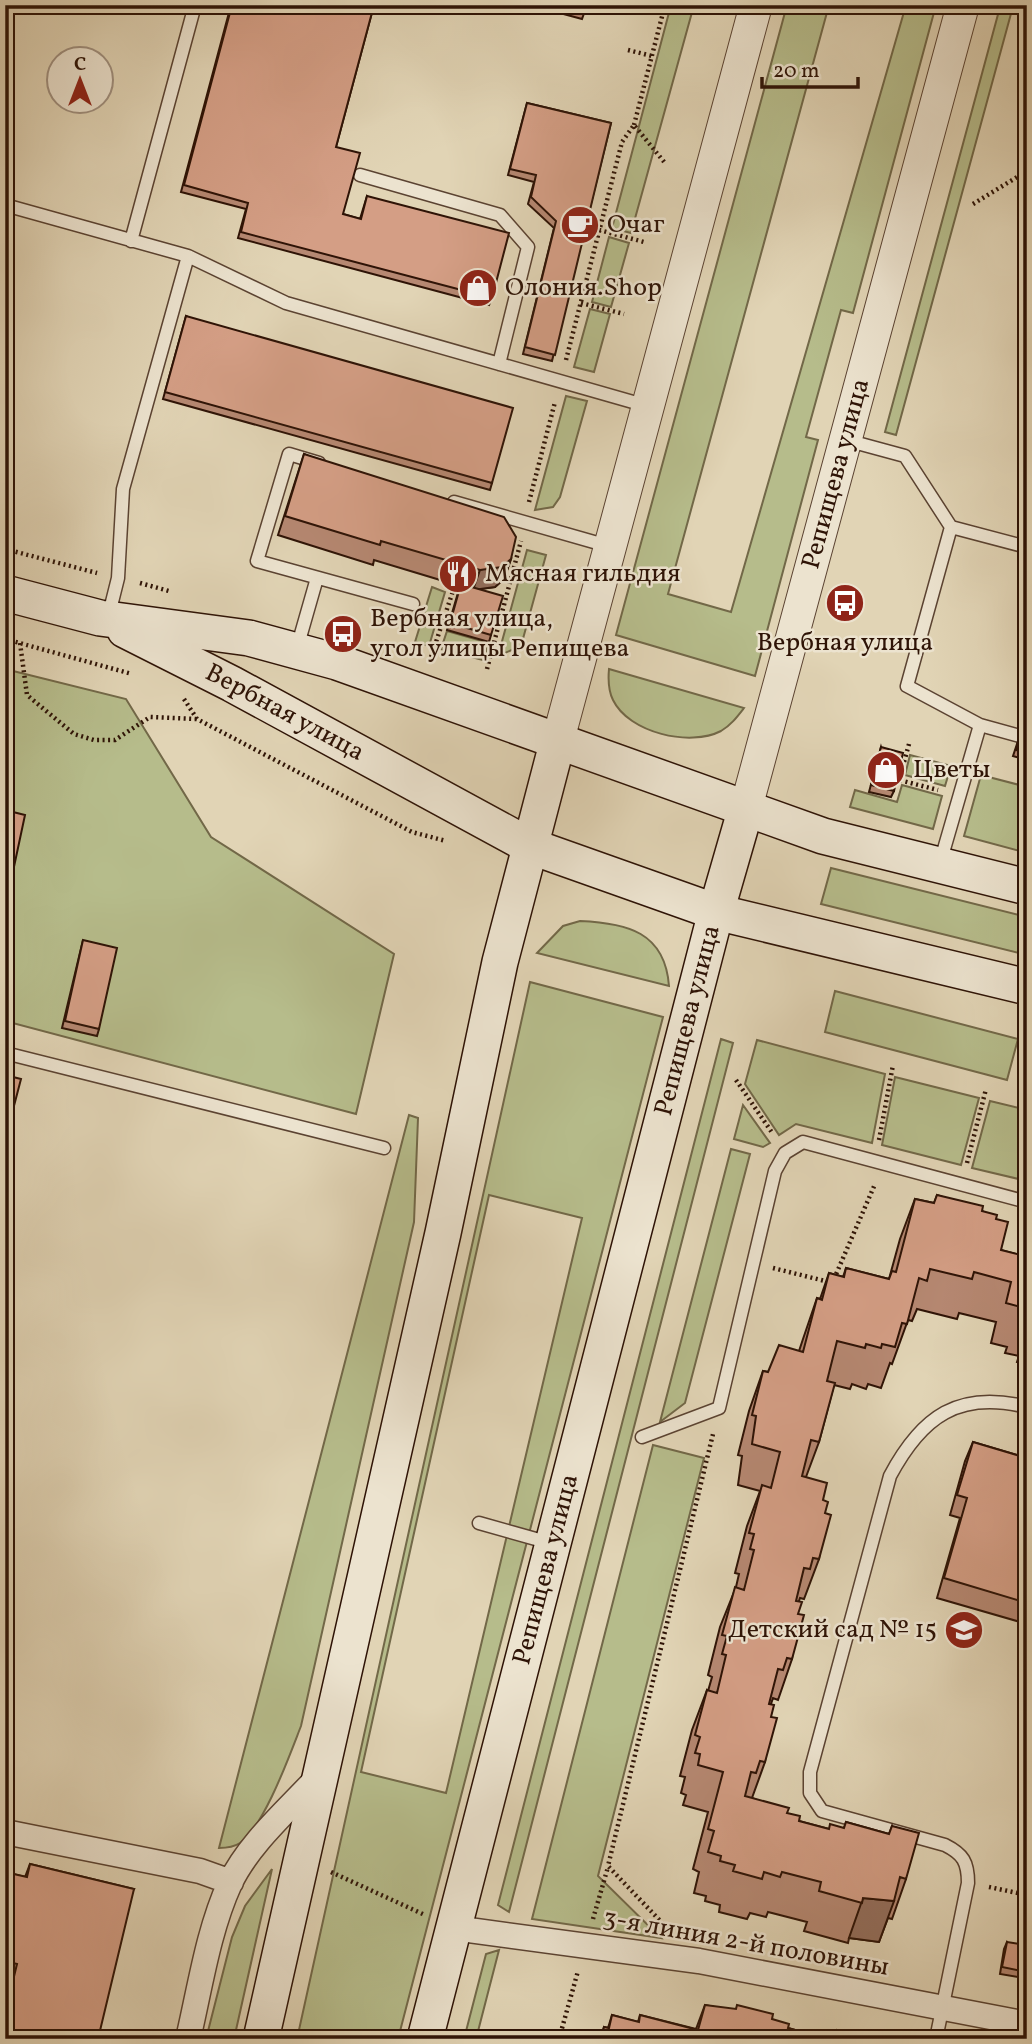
<svg xmlns="http://www.w3.org/2000/svg" width="1032" height="2044" font-family="Vollkorn,serif">
<rect width="100%" height="100%" fill="#e1d4b5"/>
<filter id="stains"><feTurbulence type="fractalNoise" baseFrequency=".00286" numOctaves="4"/><feColorMatrix values="0 0 0 0 .2 0 0 0 0 .09 0 0 0 0 .02 0 0 0 .5 -.17"/></filter>
<radialGradient id="worn" r=".72"><stop offset=".6" stop-color="#630" stop-opacity="0"/><stop offset="1" stop-color="#630" stop-opacity=".3"/></radialGradient>
<path fill="#b6bc8b" stroke="#726848" stroke-width="2" fill-rule="evenodd" d="M671,5h23l-63,228 -19,-5z
M787,5h42l-161,589 63,18 175,-607h30l-83,308 -12,-3 -35,127 12,3 -63,236 -139,-41z
M1000,7l12,3 -116,425 -11,-3z
M609,237l20,6 -18,64 -19,-5z
M590,309l20,5 -16,58 -20,-5z
M566,396l21,5 -27,96 -7,10 -18,3z
M527,550l19,5 -25,91 -23,10z
M432,587l13,5 -16,54 -14,-4z
M447,631l42,12 -6,17 -42,-11z
M5,669l121,30 85,138 183,117 -38,160 -351,-93z
M609,669l135,39c-7,9 -13,17 -23,23 -31,16 -92,2 -108,-31 -5,-10 -5,-20 -4,-31z
M910,755l41,11 -6,20 -40,-11z
M981,775l46,12v66l-63,-17z
M902,785l40,11 -9,33 -83,-22 5,-17 42,12z
M831,868l196,49v38l-206,-51z
M580,921c47,2 85,11 89,65l-132,-33 26,-27z
M530,982l133,35 -265,1022h-101zM489,1195l93,23 -136,575 -85,-21z
M835,991l183,48 -11,41 -182,-48z
M721,1039l12,4 -224,869 -11,-7z
M757,1040l128,34 -13,69 -76,-19 -17,11 -34,-51z
M895,1077l84,21 -18,67 -79,-20z
M990,1101l37,9v71l-55,-13z
M743,1105l27,38 -7,4 -29,-8z
M409,1115l9,3 -4,104 -113,504c-11,28 -37,101 -61,117 -6,4 -14,5 -21,5z
M731,1149l19,5 -65,249 -25,19z
M653,1445l51,13 -106,418 63,62 -129,-19z
M272,1869l-38,170h-28l26,-102 13,-31z
M499,1950l-23,89h-12l22,-85z"/>
<g fill="none" stroke-linecap="round" stroke-linejoin="round">
<g stroke="#5b4332" stroke-width="15">
<path id="service" d="M360,175l140,40 28,32 -29,117
M5,205l183,51 98,47 361,103
M131,241l64,-236
M846,440l59,16 46,71 76,20
M319,463l-30,-9 -32,107 156,43
M454,502l154,44
M951,527l-44,159 73,39
M108,618l10,-40 5,-89 65,-233
M297,648l20,-70
M940,863l40,-138 47,13
M5,1053l379,95
M642,1437l77,-29 56,-237 10,-18 18,-11 224,60
M479,1523l71,20
M936,2039l32,-156c0,-21 -5,-29 -23,-38l-123,-34 -12,-18v-21l80,-296c32,-60 69,-86 137,-69"/>
</g>
<g stroke="#5b4332" stroke-width="27">
<path id="minor" d="M5,1832l195,39 31,11
M454,1928l245,33 328,63
M188,2039c12,-51 20,-108 42,-156 19,-40 59,-74 89,-107"/>
</g>
<g stroke="#5b4332" stroke-width="34">
<g id="tertiary">
<path d="M558,740l198,-735"/>
<path id="s1" d="M746,808l217,-803"/>
</g>
</g>
<g stroke="#2e1306" stroke-width="38">
<g id="secondary">
<path d="M5,593l95,25 149,20 88,24 486,174 204,51"/>
<path id="s2" d="M125,630l107,54 298,162 186,66 311,75"/>
<path d="M261,2039l182,-806 57,-271 58,-222"/>
<path id="s3" d="M425,2039l291,-1127 30,-104"/>
</g>
</g>
<path stroke="#2e1306" stroke-width="4.5" stroke-dasharray="2 3.5" stroke-linecap="butt" d="M628,50l24,6
M634,125l31,-120
M973,204l54,-33
M599,230l45,12
M581,303l43,11
M566,360l56,-218 12,-17 31,38
M529,502l26,-100
M5,549l92,24
M140,583l29,8
M5,639l127,35
M20,643l7,52 47,39 20,6h21l35,-23 47,2
M431,657l24,-72
M487,669l34,-128
M184,699l13,20 215,113 34,9
M909,744l-10,36 39,10
M736,1080l37,54
M879,1140l14,-75
M967,1163l19,-74
M773,1268l56,14
M834,1279l41,-95
M331,1872l94,43
M989,1887l38,8
M593,1919l15,-52
M667,1928l-59,-62 105,-432
M559,2039l19,-68"/>
<use href="#service" stroke="#ece3cf" stroke-width="12"/>
<use href="#minor" stroke="#ece3cf" stroke-width="24"/>
<use href="#tertiary" stroke="#ece3cf" stroke-width="32"/>
<use href="#secondary" stroke="#ece3cf" stroke-width="35"/>
</g>
<path fill="#b68872" stroke="#2e1306" stroke-width="2" d="M231,5h143l-38,142 7,67 17,5 7,-23 125,102 -3,7 -251,-67 8,-29 -65,-17z
M541,5h46l-5,14 -41,-11z
M527,103l84,20 -59,238 -29,-7 31,-126 -26,-24 6,-22 -26,-7z
M186,316l306,167 -2,7 -327,-91z
M304,454l207,105 -7,20 -9,8 -16,2 12,46 -2,7 -42,-12 13,-44 -86,-26 -1,5 -95,-30z
M1019,738l8,2v20l-14,-4z
M881,747l13,44 -3,6 -22,-5z
M83,940l16,89 -2,7 -35,-8z
M5,1075l4,50 -4,10z
M937,1195l45,16 14,8 5,31 23,6 3,-5v114l-10,-3 2,-6 -14,-3 2,-6 -16,-4 5,-21 -37,-9 -2,6 -40,-10 -5,12 -4,-1 -16,44 -2,-1 -9,25 -13,-4 -2,5 -14,-5 -2,5 -16,-4 -15,57 -13,35 17,23 2,13 -6,46 -15,40 -4,-1 -1,3 -7,58 -14,41 -5,-2 -2,6v13l-6,45 -13,36 35,15 12,8 30,8 15,-1 2,-6 43,12 3,-8 14,53 -14,40 -4,-1 -9,24 -30,-4 -1,5 -44,-12 3,-9 -39,-10 -2,5 -16,-4 -3,6 -28,-7 1,-7 -15,-4 1,-5 -12,-3 5,-21 -6,-3 15,-57 -25,-7 3,-10 -5,-2 4,-16 -5,-1 12,-46 15,-40 1,1 4,-14 -4,-2 12,-48 16,-40 3,-13 -4,-1 12,-47 13,-35 -22,-6 4,-29 -4,-1 11,-44 14,-40 5,1 31,-21 4,-12 14,-41 3,1 9,-26 14,4 3,-9 43,11 11,-40 15,-40 19,4z
M973,1442l54,16v166l-90,-26 23,-80 -10,-3 15,-54z
M30,1864l104,25 -129,150v-167l20,5z
M1007,1942l20,30 -3,6 -24,-4 4,-25z
M705,2005l67,14 16,9 29,8 1,-5 17,4 33,4h-268l4,-12 4,1 4,-13 26,7 2,-7 56,14z"/>
<path fill="#946f5d" stroke="#2e1306" stroke-width="2" d="M511,559l-7,20 -9,8 -22,3 7,-20z
M863,1898l31,3 -15,41 -30,-4z"/>
<path fill="#d49e85" stroke="#2e1306" stroke-width="2" d="M232,5h142l-38,142 24,6 -17,61 18,5 6,-23 142,37 -17,65 -251,-66 7,-29 -64,-18z
M5,56l7,2 -7,24z
M527,103l84,20 -56,232 -30,-8 31,-126 -25,-24 5,-22 -26,-6z
M186,316l327,92 -21,75 -327,-91z
M304,454l200,63 12,20 -5,22 -9,8 -22,3 -99,-29 -1,4 -95,-29z
M461,584l42,12 -12,39 -41,-12z
M1019,738l8,2v13l-11,-3z
M881,747l22,6 -9,38 -23,-6z
M5,810l20,5 -17,80 -3,-1z
M83,940l34,8 -18,81 -34,-8z
M5,1075l16,4 -12,46 -4,-1z
M937,1195l46,11 -1,5 15,4 -1,4 12,3 -7,28 24,6 2,-5v63l-7,-2 1,-5 -15,-4 5,-21 -37,-10 -2,7 -42,-10 -3,12 -8,-3 -12,46 -5,-1 -7,24 -13,-3 -1,4 -15,-4 -1,4 -28,-7 -10,40 8,2 -16,59 -8,-2 -9,36 25,7 -4,17 5,2 -3,11 6,2 -12,44 -6,-1 -3,11 -6,-1 -8,33 6,1 -4,12 6,1 -12,44 -5,-1 -4,12 -5,-1 -9,35 5,1 -3,12 6,1 -12,44 -5,-1 -4,12 -5,-1 -6,24 44,12 -2,5 13,3 -1,5 30,8 1,-5 14,4 2,-6 43,12 3,-8 27,7 -13,46 -6,-2 -6,24 -31,-3 -1,5 -43,-12 2,-9 -39,-10 -2,5 -16,-5 -2,7 -29,-8 2,-6 -15,-4 1,-5 -13,-4 6,-21 -6,-2 15,-57 -25,-7 2,-11 -5,-1 5,-16 -5,-2 12,-45 10,3 9,-38 -4,-1 5,-18 -5,-1 13,-48 9,3 10,-40 -4,-1 4,-15 -5,-1 13,-48 9,3 9,-36 -28,-8 4,-28 -4,-1 11,-44 5,1 11,-27 24,7 14,-54 5,2 7,-27 15,4 2,-9 43,11 3,-8 4,1 19,-73 19,4z
M973,1442l54,16v145l-83,-25 23,-80 -10,-3z
M30,1864l104,25 -36,150h-93v-25l12,-50 -12,-3v-89l22,5z
M1007,1942l20,3v27l-25,-5z
M705,2005l31,4 1,-4 36,9 -1,5 17,5 -1,4 29,8 1,-5 17,4 2,-5 31,9h-267l3,-12 5,1 3,-13 27,7 1,-7 58,15z"/>
<defs>
<g id="cafe-disc" transform="scale(2.0125)"><circle r="9.5" fill="#8f2418" stroke="#ece3cf"/><path d="M-5.5-4.5H6V0H3Q3 3.5 0 3.5H-2.5Q-5.5 3.5-5.5 0ZM3-3.2v2h1.7v-2ZM-6 4.5H4V6H-6Z" fill="#fff"/></g>
<g id="shop-disc" transform="scale(2.0125)"><circle r="9.5" fill="#8f2418" stroke="#ece3cf"/><path d="M-5-2.5h2.3a2.7 3.5 0 0 1 5.4 0H5L5.5 6h-11ZM-1.5-2.5h3a1.5 2.3 0 0 0-3 0Z" fill="#fff"/></g>
<g id="restaurant-disc" transform="scale(2.0125)"><circle r="9.5" fill="#8f2418" stroke="#ece3cf"/><path d="M-5-6h1v4h1v-4h1v4h1v-4h1v5L-1.5 .5V6h-2V.5L-5-1ZM5-6V6H3V1.5H1.5Q1.5-4 5-6Z" fill="#fff"/></g>
<g id="bus-disc" transform="scale(2.0125)"><circle r="9.5" fill="#8f2418" stroke="#ece3cf"/><path d="M-5-6H5V4H4V6H2V4H-2V6H-4V4H-5ZM-3.5-4V0h7V-4ZM-3.5 1.2v1.5H-2V1.2ZM2 1.2v1.5H3.5V1.2Z" fill="#fff"/></g>
<g id="school-disc" transform="scale(2.0125)"><circle r="9.5" fill="#8f2418" stroke="#ece3cf"/><path d="M0-5L7-2L0 1L-7-2ZM-4 1L0 2.5L4 1V4Q0 6-4 4Z" fill="#fff"/></g>
</defs>
<g fill-rule="evenodd">
<use href="#cafe-disc" x="580" y="225"/>
<use href="#shop-disc" x="478" y="288"/>
<use href="#restaurant-disc" x="458" y="574"/>
<use href="#bus-disc" x="845" y="603"/>
<use href="#bus-disc" x="343" y="634"/>
<use href="#shop-disc" x="886" y="770"/>
<use href="#school-disc" x="964" y="1630"/>
</g>
<g text-anchor="middle" dominant-baseline="central" stroke-width="5" stroke-linejoin="round" paint-order="stroke">
<g font-size="26" fill="#2e1306" stroke="#ece3cf" text-anchor="start">
<text x="607" y="225">Очаг</text>
<text x="505" y="288">Олония.Shop</text>
<text x="485" y="574">Мясная гильдия</text>
<text x="370" y="619">Вербная улица,<tspan x="370" dy="30">угол улицы Репищева</tspan></text>
<text x="845" y="643" text-anchor="middle">Вербная улица</text>
<text x="913" y="770">Цветы</text>
<text x="937" y="1630" text-anchor="end">Детский сад № 15</text>
</g>
<g font-size="26" fill="#2e1306" stroke="#ece3cf">
<text stroke="none"><textPath href="#s1" startOffset="346">Репищева улица</textPath></text>
<text stroke="none"><textPath href="#s2" startOffset="180">Вербная улица</textPath></text>
<text stroke="none"><textPath href="#s3" startOffset="1052">Репищева улица</textPath></text>
<text stroke="none"><textPath href="#s3" startOffset="485">Репищева улица</textPath></text>
<text transform="translate(746 1943) rotate(10)">3-я линия 2-й половины</text>
</g>
</g>
<rect width="1032" height="2044" fill="none" stroke="#e1d4b5" stroke-width="28"/>
<rect x="7" y="7" width="1018" height="2030" fill="none" stroke="#2e1306" stroke-width="3.5"/>
<rect x="14" y="14" width="1004" height="2016" fill="none" stroke="#2e1306" stroke-width="2"/>
<g transform="translate(80 80)"><circle r="33" fill="#ece3cf" stroke="#a0907f" stroke-width="2"/>
<path d="M0-5L12 26L0 18L-12 26Z" fill="#8f2418"/>
<text y="-10" font-size="19" font-weight="bold" text-anchor="middle" fill="#2e1306">С</text>
</g>
<path d="M762 77v10h96v-10" fill="none" stroke="#2e1306" stroke-width="3.5"/>
<text x="773" y="77" font-size="21" fill="#2e1306" stroke="#ece3cf" stroke-width="5" paint-order="stroke">20 m</text>
<rect width="100%" height="100%" filter="url(#stains)"/>
<rect width="100%" height="100%" fill="url(#worn)"/>
</svg>
